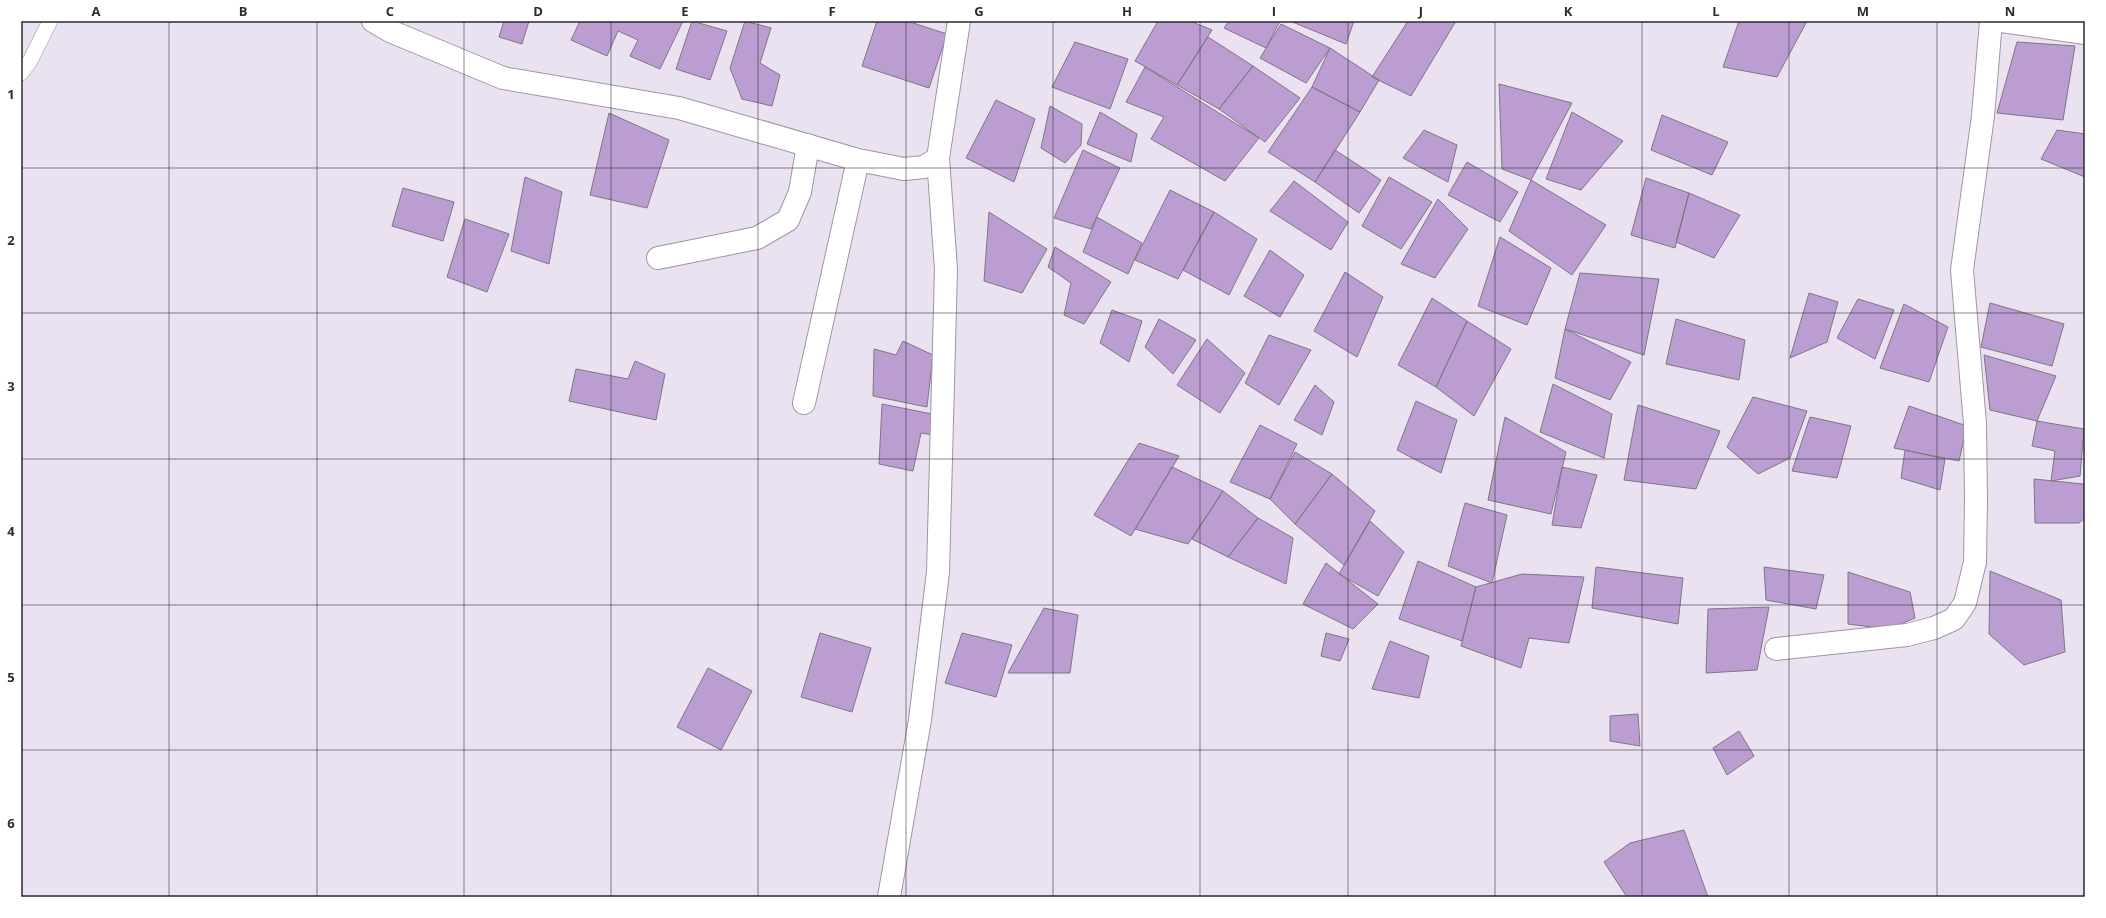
<svg xmlns="http://www.w3.org/2000/svg" width="2106" height="918" font-family="'Open Sans',sans-serif">
<rect width="100%" height="100%" fill="#eae1f1"/>
<path fill="#bc9dd2" stroke="#7e7684" d="M504,21h25l-7,23 -23,-7z
M580,21h103l-23,48 -30,-13 8,-16 -20,-9 -11,25 -36,-16z
M692,21l35,10 -17,49 -34,-11z
M745,21l26,7 -11,35 20,12 -8,31 -30,-7 -12,-31z
M877,21h30l40,13 -18,54 -67,-22z
M1158,21h32l22,9 -35,55 -42,-24z
M1229,21h51l-14,27 -42,-20z
M1290,21h64l-8,23z
M1408,21h48l-45,75 -39,-19z
M1739,21h68l-30,56 -54,-10z
M1281,24l49,24 -24,35 -46,-25z
M1208,37l45,29 -34,43 -42,-24z
M1075,42l53,17 -18,50 -58,-22z
M2017,42l58,4 -12,74 -66,-7z
M1330,48l49,32 -19,32 -48,-25z
M1253,66l47,32 -35,44 -46,-33z
M1145,67l114,71 -34,43 -74,-42 13,-22 -38,-15z
M1499,84l73,19 -41,77 -29,-11z
M1312,87l48,25 -45,70 -47,-30z
M996,100l39,19 -21,63 -48,-24z
M1050,106l32,18 -1,21 -16,18 -24,-15z
M1100,112l37,22 -6,28 -44,-18z
M1572,112l51,29 -42,49 -35,-11z
M609,113l60,27 -22,68 -57,-13z
M1662,115l66,27 -16,33 -61,-25z
M1424,130l33,15 -9,37 -45,-24z
M2057,130l28,4v43l-44,-18z
M1083,150l37,18 -29,61 -37,-11z
M1335,150l46,30 -22,33 -44,-31z
M1467,162l51,30 -18,30 -52,-27z
M525,177l37,15 -13,72 -38,-13z
M1389,177l43,25 -31,47 -39,-23z
M1646,178l43,15 -14,55 -44,-13z
M1531,180l75,45 -34,50 -63,-44z
M1294,181l54,41 -17,28 -61,-39z
M403,188l51,14 -11,39 -51,-15z
M1170,190l44,22 -36,67 -43,-19z
M1689,193l51,22 -26,43 -38,-16z
M1438,199l30,30 -33,49 -34,-14z
M989,212l58,37 -25,44 -38,-12z
M1214,212l43,27 -28,56 -46,-25z
M1097,217l45,26 -14,31 -45,-22z
M465,219l44,15 -22,58 -40,-15z
M1500,237l51,31 -24,57 -49,-19z
M1055,247l56,35 -27,42 -20,-9 7,-32 -23,-16z
M1270,250l34,25 -24,42 -36,-21z
M1345,272l38,25 -26,60 -43,-26z
M1580,273l79,6 -15,76 -79,-26z
M1809,293l29,9 -11,40 -37,16z
M1432,298l35,23 -31,66 -38,-22z
M1858,299l36,11 -19,49 -38,-21z
M1990,303l74,21 -12,42 -71,-19z
M1904,304l44,23 -19,55 -49,-14z
M1112,310l30,11 -13,41 -29,-19z
M1159,319l37,21 -23,34 -28,-27z
M1676,319l69,21 -6,40 -73,-16z
M1467,321l44,28 -37,67 -38,-29z
M1565,329l66,33 -21,38 -55,-22z
M1269,335l42,15 -32,55 -34,-22z
M1207,339l38,34 -25,40 -43,-28z
M903,341l30,14 -6,52 -54,-11 1,-47 22,6z
M1984,355l72,21 -19,45 -47,-11z
M635,361l30,13 -9,46 -87,-19 7,-32 52,10z
M1553,384l59,30 -8,44 -64,-26z
M1315,385l19,17 -12,33 -28,-15z
M1753,397l54,14 -17,47 -32,16 -31,-27z
M1416,401l41,19 -16,53 -44,-23z
M882,404l55,11 -3,20 -13,-2 -8,38 -34,-7z
M1638,405l82,26 -24,58 -72,-9z
M1909,406l58,20 -8,35 -65,-13z
M1505,417l61,35 -15,62 -63,-14z
M1810,417l41,9 -14,52 -45,-7z
M2037,421l47,8 -4,47 -29,5 4,-30 -23,-5z
M1260,425l37,19 -27,55 -40,-17z
M1139,443l40,13 -48,80 -37,-21z
M1905,450l40,9 -5,31 -39,-12z
M1295,452l37,22 -37,50 -25,-25z
M1172,467l51,24 -35,53 -53,-15z
M1562,467l35,8 -16,53 -29,-3z
M1332,474l43,37 -31,54 -49,-41z
M2034,479l49,5 2,7v27l-6,5h-44z
M1223,491l35,27 -30,39 -36,-18z
M1465,503l42,12 -15,68 -44,-17z
M1258,518l35,20 -7,46 -58,-27z
M1370,521l34,31 -26,44 -39,-22z
M1418,561l58,26 -14,54 -63,-22z
M1326,563l52,41 -25,25 -50,-25z
M1596,567l87,11 -5,46 -86,-16z
M1764,567l60,8 -8,34 -50,-9z
M1990,571l71,29 4,52 -41,13 -35,-31z
M1848,572l62,20 5,26 -27,11 -40,-5z
M1522,574l62,3 -15,66 -40,-5 -8,30 -60,-22 15,-59z
M1769,607l-12,63 -51,3 2,-64z
M1044,608l34,7 -8,58h-62z
M820,633l51,15 -19,64 -51,-15z
M962,633l50,12 -16,52 -51,-14z
M1326,633l23,6 -9,22 -19,-5z
M1390,641l39,15 -10,42 -47,-9z
M708,668l44,23 -31,59 -44,-23z
M1638,714l2,32 -30,-5v-25z
M1739,731l15,25 -27,19 -14,-27z
M1684,830l24,67h-81l-23,-35 26,-19z"/>
<g fill="none" stroke-linecap="round" stroke-linejoin="round">
<g stroke="#9e95a4" stroke-width="16">
<path id="lane" d="M21,73l9,-12 20,-40"/>
</g>
<g stroke="#9e95a4" stroke-width="24">
<path id="street" d="M373,21l17,10 113,47 176,30 179,52 46,9 20,-2 14,-9
M2002,21l83,12
M658,258l99,-20 31,-18 12,-28 8,-47
M804,403l54,-243
M1776,649l131,-14 27,-7 20,-9 11,-16 10,-41 1,-63 -1,-75 -13,-154 21,-154 8,-95
M889,897l31,-177 18,-148 8,-303 -8,-111 21,-137"/>
</g>
<use href="#lane" stroke="#fff" stroke-width="15"/>
<use href="#street" stroke="#fff" stroke-width="22"/>
</g>
<path fill="none" stroke="#2d292f" stroke-width="1" stroke-opacity="0.55" d="M169,21v876M317,21v876M464,21v876M611,21v876M758,21v876M906,21v876M1053,21v876M1200,21v876M1348,21v876M1495,21v876M1642,21v876M1789,21v876M1937,21v876M21,168h2064M21,313h2064M21,459h2064M21,605h2064M21,750h2064"/>
<rect width="2106" height="918" fill="none" stroke="#ffffff" stroke-width="44"/>
<rect x="22" y="22" width="2062" height="874" fill="none" stroke="#2d292f" stroke-width="1.5"/>
<g font-size="13" text-anchor="middle" font-weight="bold" fill="#2d292f">
<text x="96" y="16">A</text>
<text x="243" y="16">B</text>
<text x="390" y="16">C</text>
<text x="538" y="16">D</text>
<text x="685" y="16">E</text>
<text x="832" y="16">F</text>
<text x="979" y="16">G</text>
<text x="1127" y="16">H</text>
<text x="1274" y="16">I</text>
<text x="1421" y="16">J</text>
<text x="1568" y="16">K</text>
<text x="1716" y="16">L</text>
<text x="1863" y="16">M</text>
<text x="2010" y="16">N</text>
<text x="11" y="99">1</text>
<text x="11" y="245">2</text>
<text x="11" y="391">3</text>
<text x="11" y="536">4</text>
<text x="11" y="682">5</text>
<text x="11" y="828">6</text>
</g>
</svg>
